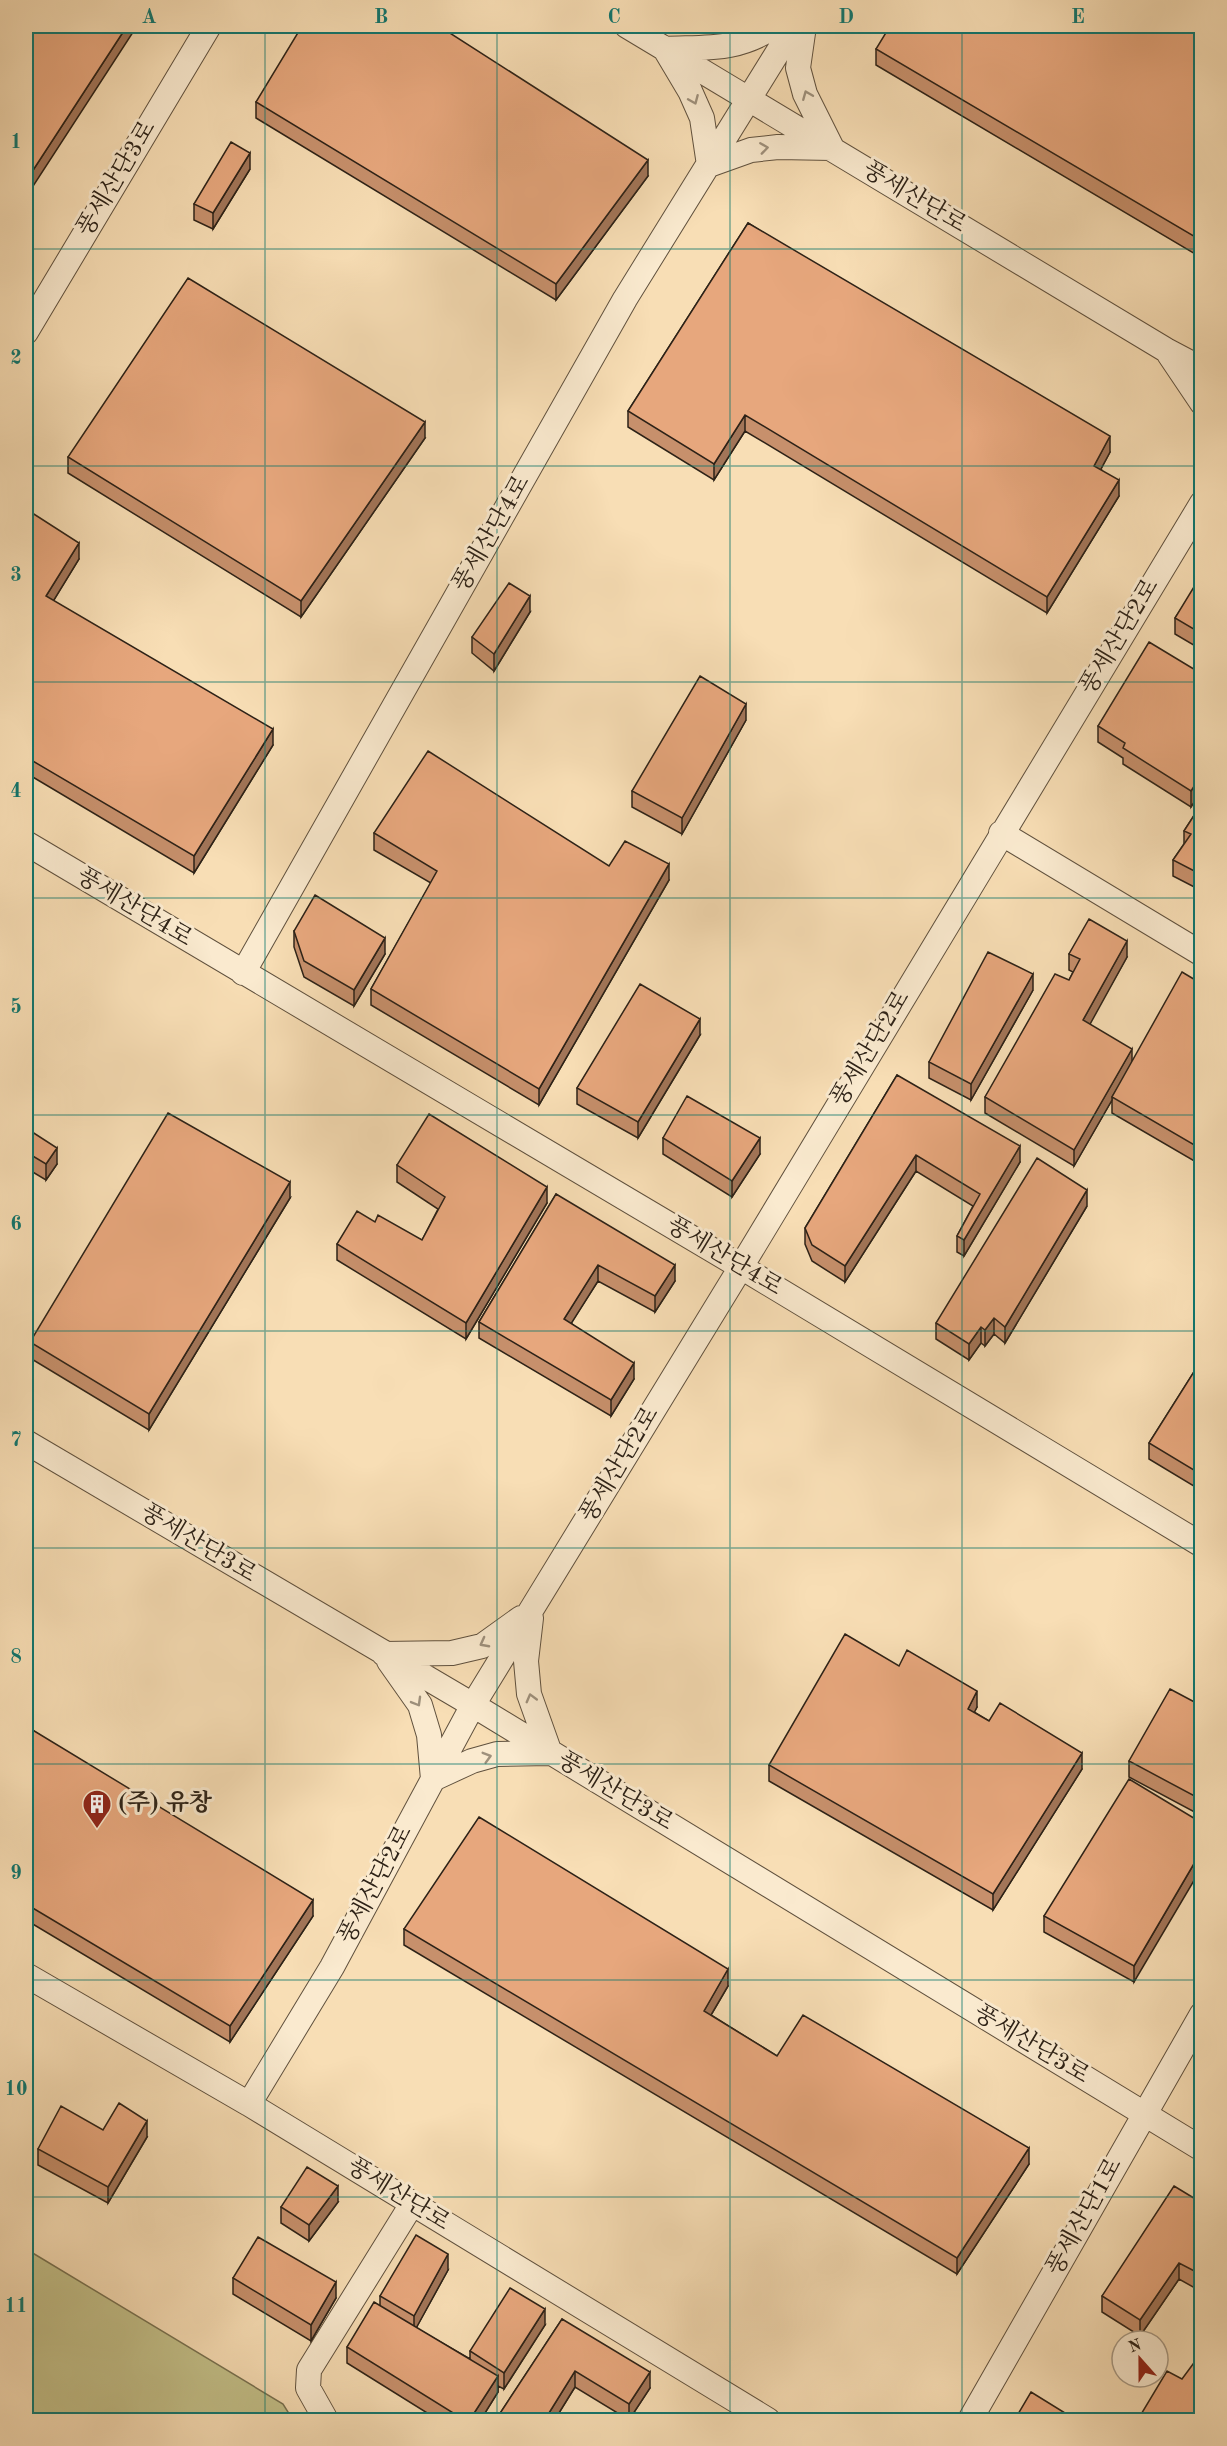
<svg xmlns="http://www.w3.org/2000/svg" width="1227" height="2446" font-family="'Old Standard TT','Noto Serif KR',serif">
<rect width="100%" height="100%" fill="#f8deb5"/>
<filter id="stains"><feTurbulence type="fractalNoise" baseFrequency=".00333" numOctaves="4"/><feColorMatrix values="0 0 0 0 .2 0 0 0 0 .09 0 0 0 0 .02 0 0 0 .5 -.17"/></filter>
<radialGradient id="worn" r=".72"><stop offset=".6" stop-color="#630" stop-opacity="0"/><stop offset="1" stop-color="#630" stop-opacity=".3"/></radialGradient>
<path fill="#c3c089" stroke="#787150" stroke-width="1.5" d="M26,2249l257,155 10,16h-267z"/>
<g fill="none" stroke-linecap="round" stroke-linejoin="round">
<g stroke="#60513e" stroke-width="26">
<path id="minor" d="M627,26l539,324 36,19
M775,26c-38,25 -66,21 -110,23l25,42 12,27 7,47 42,-15 27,-3 54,1 -27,-54 -7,-26 6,-42
M26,332l183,-306
M1169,354l33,49
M1001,833l201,121
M26,843l715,424 461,278
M243,973l382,-674 169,-273
M26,1442l447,263 729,444
M384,1654l68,-1 30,-7 39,-28
M389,1661l31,44 9,30 4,44 39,-18 25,-7 53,-1 -21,-59 -3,-33 5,-43
M26,1975l223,129 519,316
M249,2104l83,-137 141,-262 268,-438 461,-764
M326,2420l-18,-32 1,-18 103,-166
M970,2420l232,-406"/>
</g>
<use href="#minor" stroke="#faeacf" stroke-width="24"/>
</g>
<path fill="#c7906c" stroke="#2d2217" stroke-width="1.5" d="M1202,26v232l-326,-193v-16z
M256,102l392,74 -92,124 -300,-182z
M250,169l-37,60 -19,-9v-16z
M748,223l362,229 -9,17 18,27 -72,117 -302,-182 -31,49 -86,-53v-16z
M425,438l-124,179 -233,-144v-16z
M26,509l53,50 -26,42 220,144 -79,128 -168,-100z
M1202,578v72l-27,-16v-16z
M530,612l-36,59 -22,-18v-16z
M1202,674v116l-11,17 -68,-43v-6l-25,-16v-16z
M746,720l-64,114 -50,-27v-16z
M1202,803v88l-29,-15v-16l11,-16v-13z
M374,833l235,33 60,14 -130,225 -168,-100v-16l60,-106 -57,-33z
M294,931l91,23 -31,52 -50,-29 -10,-30z
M1069,954l58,3 -38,67 43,37 70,-77 -6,178 -84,-49v-13l-38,66 -89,-53v-16l84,-117 4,-8 -4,-2z
M1033,990l-62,110 -42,-22v-16z
M700,1035l-62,103 -61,-34v-16z
M897,1075l123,87 -56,94 -7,-4v-16l16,-30 -57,-35 -71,111 -33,-21 -7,-17v-16z
M26,1128l31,36 -11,16 -20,-12z
M663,1138l97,16 -28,43 -69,-43z
M397,1165l150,38 -81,136 -129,-79v-16l38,-22 47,18 16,-31 -41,-27z
M556,1194l119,87 -20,31 -57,-31 -27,42 63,56 -23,37 -132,-78v-16z
M290,1198l-141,232 -119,-72v-16z
M1087,1206l-82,137 -11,-9 -9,12 -4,-3 -12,17 -33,-21v-16z
M1202,1307v27l-5,-3v-16z
M1202,1359v132l-53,-32v-16z
M899,1666l78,41 -3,5 15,9 93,48 -89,141 -224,-129v-16z
M1202,1706v110l-73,-39v-16z
M26,1726l287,190 -83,126 -204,-122z
M1202,1823l-68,159 -90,-50v-16z
M404,1929l324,57 -17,29 66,41 252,108 -72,110 -553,-329z
M147,2137l-39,66 -70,-38v-16z
M338,2202l-29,39 -28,-18v-16z
M1202,2203v89l-23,-13 -39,57 -38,-24v-16z
M448,2270l-32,58 54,31v-8l75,-26 -41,64 -6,-3v6l-18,29h-40l-93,-58v-16l33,-41v-10z
M233,2278l103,20 -25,43 -78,-47z
M562,2319l88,69 -21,32 -54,-33 -21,34h-59z"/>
<path fill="#a27558" stroke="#2d2217" stroke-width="1.5" d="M127,26h10l-111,171v-16z
M250,153v16l-37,60v-16z
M648,160v16l-92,124v-16z
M745,415v16l-31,49v-16z
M425,422v16l-124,179v-16z
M1110,436v16l-16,30v-16z
M1119,480v16l-72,117v-16z
M79,543v16l-33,54v-17z
M530,596v16l-36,59v-17z
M746,704v16l-64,114v-16z
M273,729v16l-79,128v-17z
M1202,774v16l-11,17v-16z
M669,864v16l-130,225v-16z
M385,938v16l-31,52v-16z
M1127,941v16l-44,80v-17z
M1033,974v16l-62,110v-16z
M700,1019v16l-62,103v-16z
M1132,1049v16l-20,32v3l-38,66v-16z
M1202,1135v17l-6,10v-16z
M760,1138v16l-28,43v-16z
M1020,1146v16l-56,94v-16z
M57,1148v16l-11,16v-16z
M916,1155v16l-71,111v-16z
M290,1182v16l-141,232v-16z
M547,1187v16l-81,136v-16z
M1087,1190v16l-82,137v-16z
M598,1265v16l-34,54v-16z
M675,1265v16l-20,31v-16z
M994,1318v16l-9,12v-16z
M981,1327v16l-12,17v-16z
M634,1363v16l-23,37v-16z
M977,1691v16l-9,18v-16z
M1082,1753v16l-89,141v-16z
M1202,1850v17l-68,115v-16z
M313,1900v16l-83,126v-16z
M728,1969v17l-24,41v-16z
M147,2121v16l-39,66v-16z
M1029,2148v16l-72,110v-16z
M338,2186v16l-29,39v-16z
M448,2254v16l-34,62v-16z
M1179,2263v16l-39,57v-16z
M336,2282v16l-25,43v-16z
M545,2309v16l-41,64v-16z
M575,2371v16l-21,34h-10z
M650,2372v16l-21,32v-16z
M498,2376v16l-18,29h-11z"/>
<path fill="#e7a77d" stroke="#2d2217" stroke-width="1.5" d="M26,26h101l-101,155z
M302,26h137l209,134 -92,124 -300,-182z
M890,26h312v215l-326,-192z
M231,142l19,11 -37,60 -19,-9z
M748,223l362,213 -16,30 25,14 -72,117 -302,-182 -31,49 -86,-53z
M188,278l237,144 -124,179 -233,-144z
M26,509l53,34 -33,53 227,133 -79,127 -168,-99z
M1200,577l2,1v56l-27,-16z
M509,583l21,13 -36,58 -22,-17z
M1149,642l53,32v100l-11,17 -68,-43 2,-5 -27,-17z
M700,676l46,28 -64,114 -50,-27z
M428,751l181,115 16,-25 44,23 -130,225 -168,-100 66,-118 -63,-38z
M1202,803v72l-29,-15 18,-26 -7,-3z
M315,895l70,43 -31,52 -50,-29 -10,-30z
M1089,919l38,22 -44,79 49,29 -58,101 -89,-53 70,-123 14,6 11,-21 -11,-5z
M988,952l45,22 -62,110 -42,-22z
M1182,972l20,12v151l-6,11 -84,-49z
M640,984l60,35 -62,103 -61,-34z
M897,1075l123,71 -56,94 -7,-4 23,-42 -64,-39 -71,111 -33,-21 -7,-17z
M687,1096l73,42 -28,43 -69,-43z
M168,1113l122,69 -141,232 -119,-72z
M429,1114l118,73 -81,136 -129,-79 20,-33 18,11 3,-7 44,25 23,-43 -48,-32z
M26,1128l31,20 -11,16 -20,-12z
M1037,1158l50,32 -82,137 -11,-9 -9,12 -4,-3 -12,17 -33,-21z
M556,1194l119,71 -20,31 -57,-31 -34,54 70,44 -23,37 -132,-78z
M1202,1307v11l-5,-3z
M1202,1359v116l-53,-32z
M845,1634l54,32 8,-16 70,41 -9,18 21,12 11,-18 82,50 -89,141 -224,-129z
M1170,1689l32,17v94l-73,-39z
M26,1726l287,174 -83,126 -204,-122z
M1129,1779l73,44v27l-68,116 -90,-50z
M479,1817l249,152 -24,42 73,45 26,-41 226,133 -72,110 -553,-329z
M119,2103l28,18 -39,66 -70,-38 23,-43 42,24z
M307,2167l31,19 -29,39 -28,-18z
M1174,2186l28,17v72l-23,-12 -39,57 -38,-24z
M416,2235l32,19 -34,62 -34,-20z
M258,2237l78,45 -25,43 -78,-47z
M510,2288l35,21 -41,64 -34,-22z
M374,2302l124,74 -29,45h-3l-119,-74z
M562,2319l88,53 -21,32 -54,-33 -31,50h-49z
M1199,2356l3,1v64h-65l30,-50 15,8z
M1031,2392l47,29h-64z"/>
<defs><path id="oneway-chevron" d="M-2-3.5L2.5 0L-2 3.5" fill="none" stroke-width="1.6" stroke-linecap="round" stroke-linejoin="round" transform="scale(1.5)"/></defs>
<g stroke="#9e907c">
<use href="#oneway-chevron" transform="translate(807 95) rotate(-112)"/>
<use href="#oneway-chevron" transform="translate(694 100) rotate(67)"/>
<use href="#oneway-chevron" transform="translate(764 148) rotate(-8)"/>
<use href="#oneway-chevron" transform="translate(484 1643) rotate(152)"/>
<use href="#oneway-chevron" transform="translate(531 1698) rotate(-105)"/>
<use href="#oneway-chevron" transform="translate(417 1702) rotate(60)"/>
<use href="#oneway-chevron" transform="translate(487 1757) rotate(-16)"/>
</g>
<path fill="none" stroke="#0f766e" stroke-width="1.5" stroke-opacity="0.55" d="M265,26v2394M497,26v2394M730,26v2394M962,26v2394M26,249h1176M26,466h1176M26,682h1176M26,898h1176M26,1115h1176M26,1331h1176M26,1548h1176M26,1764h1176M26,1980h1176M26,2197h1176"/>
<defs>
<g id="building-pin" transform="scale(1.5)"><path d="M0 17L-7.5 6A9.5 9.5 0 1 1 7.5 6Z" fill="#8f2418" stroke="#faeacf"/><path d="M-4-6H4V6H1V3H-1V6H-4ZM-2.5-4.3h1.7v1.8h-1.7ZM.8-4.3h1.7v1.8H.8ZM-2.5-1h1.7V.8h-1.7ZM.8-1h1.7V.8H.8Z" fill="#fff"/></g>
</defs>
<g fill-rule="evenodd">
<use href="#building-pin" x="97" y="1804"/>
</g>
<g text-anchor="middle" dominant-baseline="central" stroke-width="6" stroke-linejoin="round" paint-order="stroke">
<g font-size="24" fill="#2d2217" stroke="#faeacf">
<text transform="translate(117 179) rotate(-59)">풍세산단3로</text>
<text transform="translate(914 198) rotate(31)">풍세산단로</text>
<text transform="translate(492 534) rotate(-60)">풍세산단4로</text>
<text transform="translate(1120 637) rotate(-59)">풍세산단2로</text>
<text transform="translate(134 908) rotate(31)">풍세산단4로</text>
<text transform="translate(871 1049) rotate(-59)">풍세산단2로</text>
<text transform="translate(724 1257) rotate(31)">풍세산단4로</text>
<text transform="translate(620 1465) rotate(-59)">풍세산단2로</text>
<text transform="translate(198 1544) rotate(31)">풍세산단3로</text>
<text transform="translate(615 1792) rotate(31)">풍세산단3로</text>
<text transform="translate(376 1885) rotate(-62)">풍세산단2로</text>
<text transform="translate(1031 2045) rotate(31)">풍세산단3로</text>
<text transform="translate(398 2195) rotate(32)">풍세산단로</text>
<text transform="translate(1085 2217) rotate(-61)">풍세산단1로</text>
</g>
<g font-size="24" font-weight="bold" fill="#2d2217" stroke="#faeacf" text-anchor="start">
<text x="118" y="1804">(주) 유창</text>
</g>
</g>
<rect width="1227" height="2446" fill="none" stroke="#f8deb5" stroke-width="66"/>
<g transform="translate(1140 2359) rotate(339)"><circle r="28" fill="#faeacf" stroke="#a89a85" stroke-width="1.5"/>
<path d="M0-4.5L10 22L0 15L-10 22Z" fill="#8f2418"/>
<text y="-9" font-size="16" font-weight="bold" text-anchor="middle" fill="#2d2217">N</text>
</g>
<rect x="33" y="33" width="1161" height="2380" fill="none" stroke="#0f766e" stroke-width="2"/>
<g font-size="20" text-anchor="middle" font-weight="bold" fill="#0f766e">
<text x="149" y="23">A</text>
<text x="381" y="23">B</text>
<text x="614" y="23">C</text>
<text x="846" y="23">D</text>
<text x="1078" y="23">E</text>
<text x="16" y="148">1</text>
<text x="16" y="364">2</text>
<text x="16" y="581">3</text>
<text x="16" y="797">4</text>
<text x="16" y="1013">5</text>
<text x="16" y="1230">6</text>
<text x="16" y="1446">7</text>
<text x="16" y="1663">8</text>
<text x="16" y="1879">9</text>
<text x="16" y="2095">10</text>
<text x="16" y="2312">11</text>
</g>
<rect width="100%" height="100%" filter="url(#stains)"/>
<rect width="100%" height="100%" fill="url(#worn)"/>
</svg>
